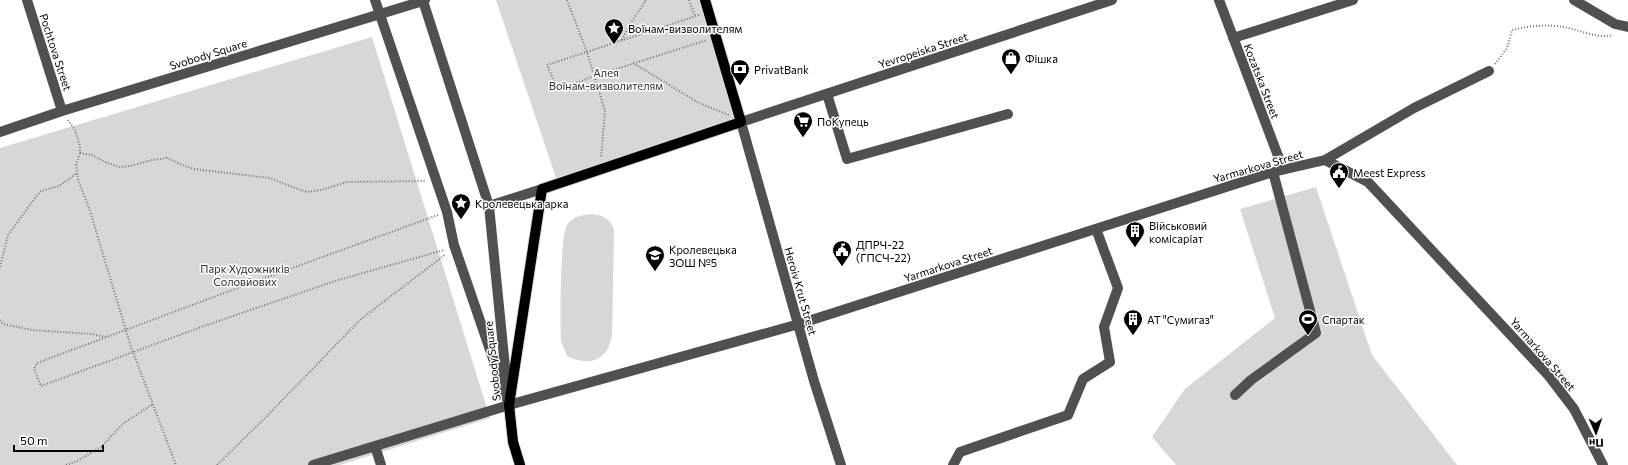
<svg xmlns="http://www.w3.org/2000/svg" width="1628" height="465" font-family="Commissioner,sans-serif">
<rect width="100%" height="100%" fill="#fff"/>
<path fill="#d7d7d7" d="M496,0h205l36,120 -181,58z
M372,37l118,381 -150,47h-340v-317z
M1316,187l56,168 85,110h-281l-24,-28 33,-48 90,-71 -35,-109z
M591,214c12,1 19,4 23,16l-2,105c-4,26 -23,32 -45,21l-6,-15c-1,-17 -1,-104 6,-116 5,-8 14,-10 24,-11z"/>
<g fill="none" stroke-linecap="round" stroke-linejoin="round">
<g stroke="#dbdbdb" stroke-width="12">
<path id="major" d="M520,465l-7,-23 -4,-37 33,-216 199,-67 -36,-122"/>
</g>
<path stroke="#727272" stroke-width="2" stroke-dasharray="1 2" stroke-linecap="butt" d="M567,0l20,52 18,59 -4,47
M689,0l6,16
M699,15l-152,50 11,25 36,-14 113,-36
M622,40l8,-16 16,-24
M633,63l66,40 30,12
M1495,64l12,-16 5,-18c17,-4 34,-6 52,-3 16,3 33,12 49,8
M68,120l7,10 5,16v7l-4,12 2,14 12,32 41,136 45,118
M80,153l12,2 13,7 14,5 11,-1 22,-6 15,-2 15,7 12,4 76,9 22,9 15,5 14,-2 26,-8 79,-1
M438,215l-176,64 -225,84 -3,6 7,17 163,-60 131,-45 109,-31
M0,267l8,-32 24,-33 9,-11 18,-5 18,-13
M0,320l3,4 29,6 59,4 15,3
M66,465l11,-4 24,-14 23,-24 29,-19
M217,465l48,-47 96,-99 85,-65"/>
<path stroke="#505050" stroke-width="10" d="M27,0l35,111
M375,0l72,212 7,33 55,160
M425,0l-2,1 66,205 53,-17
M1219,0l64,169
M1574,0l41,24 13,3
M1233,38l120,-38
M827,94l20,65 161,-45
M0,132l62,-21 361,-110
M1325,160l89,-52 75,-37
M489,206l18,181
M1235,395l16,-15 65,-47 -43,-161
M375,446l6,19
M313,465l196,-60 290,-81 474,-152 52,-12 43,22 180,193 26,34 29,56
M841,465l-27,-84 -73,-259 371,-122
M953,465l7,-13 108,-37 15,-36 27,-17 -6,-35 14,-39 -22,-59"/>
<use href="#major" stroke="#000" stroke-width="10"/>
</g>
<defs>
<g id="sight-pin" transform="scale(1)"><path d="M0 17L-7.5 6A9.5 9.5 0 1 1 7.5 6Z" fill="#000" stroke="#fff"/><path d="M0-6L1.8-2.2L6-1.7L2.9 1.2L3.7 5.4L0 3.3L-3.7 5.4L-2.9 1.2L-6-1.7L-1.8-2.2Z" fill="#fff"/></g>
<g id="shop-pin" transform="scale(1)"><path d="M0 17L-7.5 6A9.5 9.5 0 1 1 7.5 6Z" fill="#000" stroke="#fff"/><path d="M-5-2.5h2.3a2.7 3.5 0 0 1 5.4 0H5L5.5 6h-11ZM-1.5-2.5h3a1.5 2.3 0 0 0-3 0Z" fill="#fff"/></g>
<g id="bank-pin" transform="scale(1)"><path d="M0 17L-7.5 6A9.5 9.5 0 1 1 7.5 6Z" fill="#000" stroke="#fff"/><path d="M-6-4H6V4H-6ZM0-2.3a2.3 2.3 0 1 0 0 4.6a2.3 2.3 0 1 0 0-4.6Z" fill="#fff"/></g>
<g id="supermarket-pin" transform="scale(1)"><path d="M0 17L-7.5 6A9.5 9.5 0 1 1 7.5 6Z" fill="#000" stroke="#fff"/><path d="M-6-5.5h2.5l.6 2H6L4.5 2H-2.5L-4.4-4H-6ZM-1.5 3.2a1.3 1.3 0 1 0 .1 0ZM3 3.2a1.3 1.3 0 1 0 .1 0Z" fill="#fff"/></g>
<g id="civic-pin" transform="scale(1)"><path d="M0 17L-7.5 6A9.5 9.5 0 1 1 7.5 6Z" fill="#000" stroke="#fff"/><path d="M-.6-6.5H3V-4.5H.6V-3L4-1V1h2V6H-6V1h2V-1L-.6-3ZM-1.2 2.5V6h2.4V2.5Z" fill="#fff"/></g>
<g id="building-pin" transform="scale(1)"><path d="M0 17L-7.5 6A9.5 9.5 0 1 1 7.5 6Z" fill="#000" stroke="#fff"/><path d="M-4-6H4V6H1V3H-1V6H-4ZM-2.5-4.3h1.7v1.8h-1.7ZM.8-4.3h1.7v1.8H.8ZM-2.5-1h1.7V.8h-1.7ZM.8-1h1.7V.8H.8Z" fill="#fff"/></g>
<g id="school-pin" transform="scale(1)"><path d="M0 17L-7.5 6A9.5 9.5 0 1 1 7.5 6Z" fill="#000" stroke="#fff"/><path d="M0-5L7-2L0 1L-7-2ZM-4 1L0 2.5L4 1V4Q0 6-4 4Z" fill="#fff"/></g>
<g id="stadium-pin" transform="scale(1)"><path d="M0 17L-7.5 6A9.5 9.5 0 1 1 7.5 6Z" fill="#000" stroke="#fff"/><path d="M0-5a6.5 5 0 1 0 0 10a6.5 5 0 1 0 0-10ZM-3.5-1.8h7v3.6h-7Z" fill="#fff"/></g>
</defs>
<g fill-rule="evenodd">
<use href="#sight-pin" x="614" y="28"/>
<use href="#shop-pin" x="1011" y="58"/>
<use href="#bank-pin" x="740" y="69"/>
<use href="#supermarket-pin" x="803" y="121"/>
<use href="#civic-pin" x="1339" y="172"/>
<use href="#sight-pin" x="461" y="203"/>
<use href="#building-pin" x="1135" y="231"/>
<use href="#civic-pin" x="842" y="250"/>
<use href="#school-pin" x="655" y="255"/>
<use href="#building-pin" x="1133" y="319"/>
<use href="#stadium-pin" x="1308" y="319"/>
</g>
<g text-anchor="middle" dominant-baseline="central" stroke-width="3" stroke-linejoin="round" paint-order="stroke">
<g font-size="11" fill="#000" stroke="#fff" text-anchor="start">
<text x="628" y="28">Воїнам-визволителям</text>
<text x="1025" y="58">Фішка</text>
<text x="754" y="69">PrivatBank</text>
<text x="817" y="121">ПоКупець</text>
<text x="1353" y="172">Meest Express</text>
<text x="475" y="203">Кролевецька арка</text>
<text x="1149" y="225">Військовий<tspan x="1149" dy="13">комісаріат</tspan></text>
<text x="856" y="244">ДПРЧ-22<tspan x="856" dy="13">(ГПСЧ-22)</tspan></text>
<text x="669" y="249">Кролевецька<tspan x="669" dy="13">ЗОШ №5</tspan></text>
<text x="1147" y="319">АТ "Сумигаз"</text>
<text x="1322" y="319">Спартак</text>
</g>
<g font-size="11" fill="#000" stroke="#fff">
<text transform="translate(923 50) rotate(-18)">Yevropeiska Street</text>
<text transform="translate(56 52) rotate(72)">Pochtova Street</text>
<text transform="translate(208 54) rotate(-17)">Svobody Square</text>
<text transform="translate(1262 81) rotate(69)">Kozatska Street</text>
<text transform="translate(1258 166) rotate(-16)">Yarmarkova Street</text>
<text transform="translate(948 264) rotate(-18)">Yarmarkova Street</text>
<text transform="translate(801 291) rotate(74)">Heroiv Krut Street</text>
<text transform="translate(1543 354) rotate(49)">Yarmarkova Street</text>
<text transform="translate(492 361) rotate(-96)">Svobody Square</text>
</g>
<g font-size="11" fill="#2e2e2e" stroke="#fff">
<text x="606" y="72">Алея<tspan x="606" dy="13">Воїнам-визволителям</tspan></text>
<text x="245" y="268">Парк Художників<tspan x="245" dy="13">Соловйових</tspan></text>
</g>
</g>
<g transform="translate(1596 433) rotate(178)" stroke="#ffffff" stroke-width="3" paint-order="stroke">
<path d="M0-3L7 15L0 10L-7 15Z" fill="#000000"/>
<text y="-6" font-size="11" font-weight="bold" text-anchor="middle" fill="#000000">Пн</text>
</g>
<path d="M14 445v6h89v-6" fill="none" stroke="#000000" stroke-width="2"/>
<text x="20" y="445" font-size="12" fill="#000000" stroke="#ffffff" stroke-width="3" paint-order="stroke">50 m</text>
</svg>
